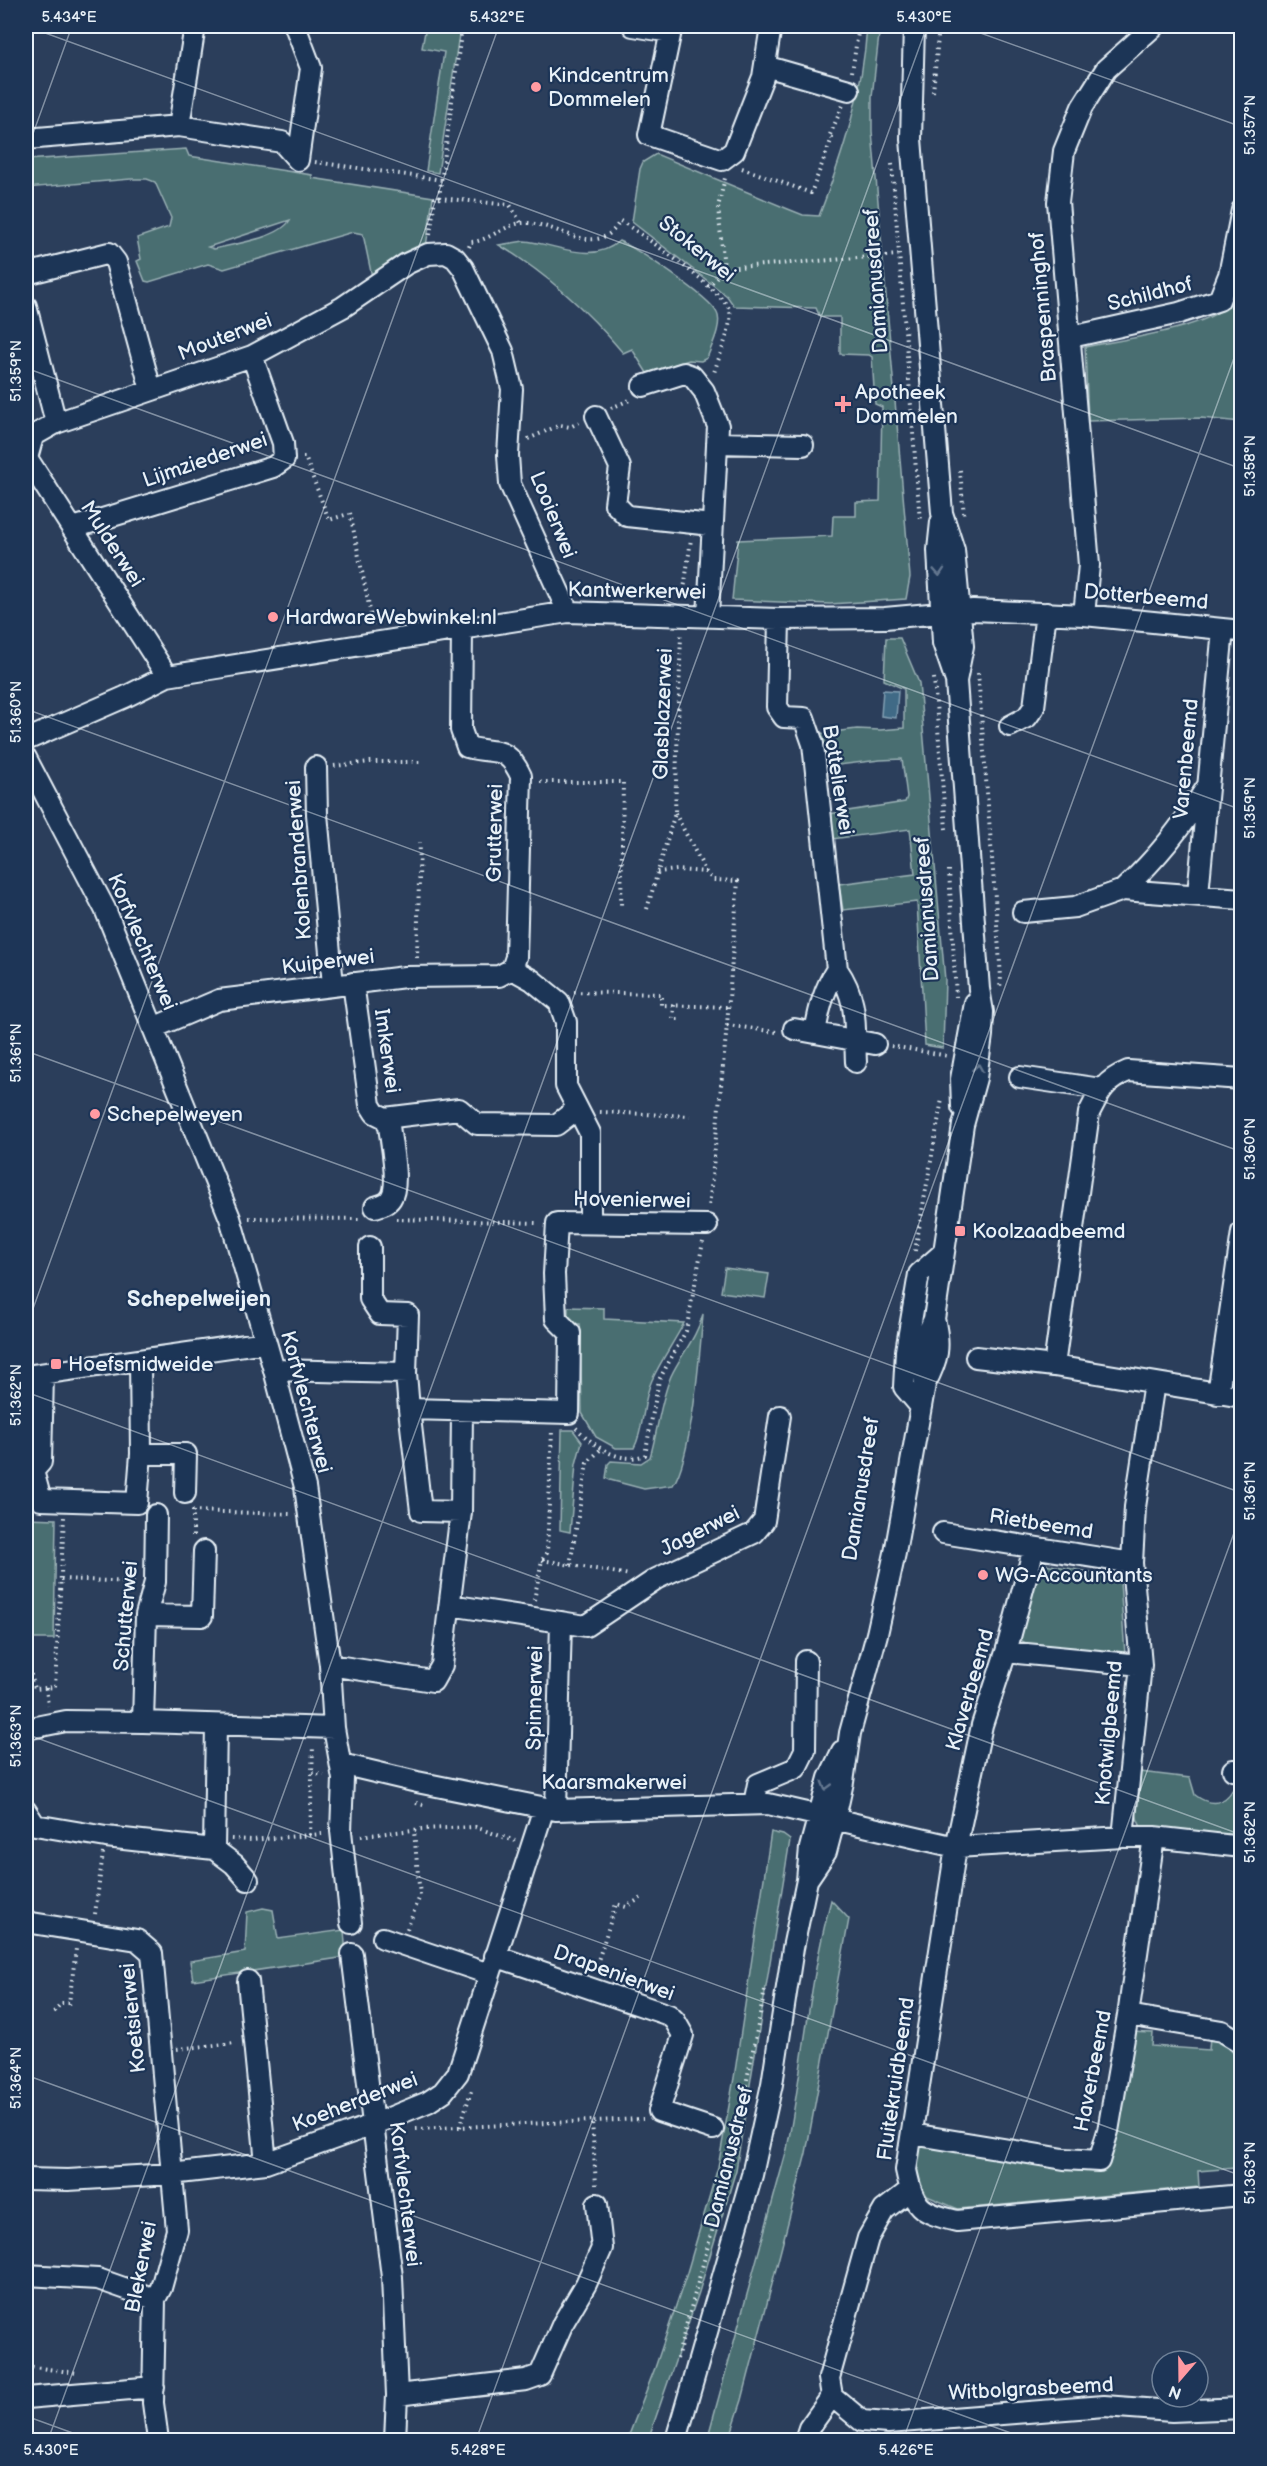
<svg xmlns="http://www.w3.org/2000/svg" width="1267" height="2466" font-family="'Balsamiq Sans',sans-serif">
<rect width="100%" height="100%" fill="#2b3e5b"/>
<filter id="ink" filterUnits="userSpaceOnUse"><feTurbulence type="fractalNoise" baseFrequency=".0167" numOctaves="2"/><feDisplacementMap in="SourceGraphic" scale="12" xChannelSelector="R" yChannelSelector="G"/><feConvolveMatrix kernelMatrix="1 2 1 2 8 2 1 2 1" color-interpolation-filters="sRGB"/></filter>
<g filter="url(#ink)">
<path fill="#4a6e71" stroke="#99b0b4" stroke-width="1.5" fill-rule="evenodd" d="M426,26l34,2 -22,145 -12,-2 18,-119 -22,-4z
M867,26h13l-8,71v34l38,446 -4,22 -76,5 -98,-4 6,-60 94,-4 1,-20h23v-14l24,-1 2,-94 -7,-3 -3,-47 -3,-2 -29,-1v-37h-20l-4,-9 -82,-2 -7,-10 -95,-74 8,-53 3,-7 13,-8 132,55 15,6 16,1c24,-62 44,-124 48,-190z
M186,149l3,7 123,19v3l121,19 -7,50 -54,30 -9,-43 -10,-2 -129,37 -16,-5 -59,18 -4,-1 -8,-20 4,-2 -4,-21 32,-11 2,-9 -16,-36 -8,-3h-16l-105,9v-28zM290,220c-10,18 -56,24 -76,29l-6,-2z
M524,241c31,2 68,25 95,0 17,7 91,56 98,72 6,11 -6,34 -10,45l-6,3 -12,-1 -42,13 -15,-24 -9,4c-36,-43 -76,-79 -124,-108z
M1241,260v162l-40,-4 -113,3 -3,-74c34,-7 121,-18 142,-42 10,-11 12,-31 14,-45z
M886,638h14l19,45 26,297 -2,68 -18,-3 -8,-143 -74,8 -4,-26 76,-10 -5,-45 -78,10 -3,-25 76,-12 2,-5 -5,-38 -22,1 -58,7 -5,-33 40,-5 23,1 24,-2v-39l-20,-9z
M725,1268l44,6 -4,24 -44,-6z
M568,1307l36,1v11l80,4c-10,19 -23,37 -32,57 -10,21 -7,47 -18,68h-18l-20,-11 -14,-24 -2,-89h-12z
M703,1314c-3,37 -11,144 -30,171l-29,4 -34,-9 -4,-2 2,-14 3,-3 30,2 9,-6c8,-27 10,-55 21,-81 10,-21 26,-39 32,-62z
M562,1430h11l9,12 -6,22 -6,68 -10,-2z
M26,1518l30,1 -2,120h-26l-2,-8z
M1045,1564l72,13 3,4 5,74 -93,-9 -10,-5 -3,-8 20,-66z
M1140,1772l50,6 5,17c20,15 34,6 42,-14h4v58l-98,-10c-13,-14 -5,-39 -3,-57z
M771,1832l12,3 7,5 -54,330 -37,122 -51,148h-24l5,-5 26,-67 31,-92 32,-109 16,-89z
M831,1900l18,19 -43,234 -64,247 -13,40h-22l80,-291c16,-82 22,-167 44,-249z
M263,1908l10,2 5,29 66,-9 2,27 -153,23 -3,-19 55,-9 2,-40z
M1129,2032l24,1 -1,13 57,4 1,-14 11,4 19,20 1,126h-4l-2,-18 -37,3 1,16 -241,22 -31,-13c-10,-17 -19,-34 -6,-52l183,23 8,-12 19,-102z"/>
<path fill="#3f6a86" stroke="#83a0b4" stroke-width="1.5" d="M883,690l15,1 -2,27 -15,-2z"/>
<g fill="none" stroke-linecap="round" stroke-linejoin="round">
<g stroke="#e8f1f8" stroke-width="24">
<path id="minor" d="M633,26l38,6
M672,26l-23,109 73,25 12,-9 29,-74 8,-51
M765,66l84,24
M179,126l103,16 16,18 13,-92 -16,-42
M26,139l153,-13 16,-100
M26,274l83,-21 7,9 35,128
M26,306l30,117
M1071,337l108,-24 40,-13 10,-25 13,-65
M643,386l41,-13 8,3 12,15 14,35 -10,191
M596,416l24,51 -5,37 12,12 85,9
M33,436l-6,22 140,218
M26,437l7,-1 23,-13 196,-67 91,-49 63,-43 22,-10 18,-1 9,5 8,10 40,83 9,38 -4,66 2,29 58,128
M717,443l86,2
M941,522l-3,28 5,93 13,38
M73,528l200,-61 11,-8 -1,-16 -31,-87
M1084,615l5,-50 -31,-363 6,-51 18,-44 24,-38 48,-43
M779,619l-2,88 7,10 20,1 9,26 24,225c22,32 17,56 19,93
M462,629l-1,101 6,17c30,8 39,-3 54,29l-5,181 -4,12
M1010,726l17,-9 7,-10 12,-94
M26,740l99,-43 42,-21 401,-64 211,7 106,-1 88,-8 111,5 158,16
M26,758l79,151 125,309 44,152 31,117 25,178 4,63 9,51 -2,52 10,92
M316,767l1,47 16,171
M1123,890c36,-34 57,-61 84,-103
M1198,894l25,-265
M1023,912l52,-5 48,-17 119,9
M512,969l20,11 27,22 7,20v64l24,47v89
M353,983l17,122 5,8 10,5
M153,1028l66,-28 186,-23 94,-1 13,-7
M794,1029l81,15
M815,1033c4,-24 9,-44 22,-64
M1020,1077l81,12
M962,1107l-1,-28 14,-76
M375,1207c7,-2 12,-3 16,-9 9,-13 0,-55 -2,-72l-4,-8 74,-9 18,15 79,1 21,-16
M976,1357l78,9 188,31
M1054,1366l35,-253c11,-22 15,-32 39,-42l114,8
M274,1370l132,3 2,-58 -28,-1 -10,-15v-52
M406,1373l3,36 160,4 1,-80 -14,-14 -2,-45 3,-51 150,2
M26,1376l239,-34
M925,1384c13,-25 16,-37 9,-65
M1218,1394l24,-162
M921,1407l-17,-20 2,-36 13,-77 25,-22
M409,1409l12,102 40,1
M141,1454h45l-1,39
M33,1471l8,29 96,3 4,-49 -1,-94
M26,1473l7,-2 8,-9 2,-88
M943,1533l189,30
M1034,1548l-28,104 -24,73 -26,122 -50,323c8,38 13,42 51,51l285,-26
M450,1605l136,21 70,-47 98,-46 10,-12 16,-105
M146,1615l56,1 2,-65
M1006,1652l135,13
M330,1665l103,16 9,-16 19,-153 1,-101
M143,1722l3,-107 9,-33 1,-67
M26,1729l40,-8 77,1 191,6
M341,1764l76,18 139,28 212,-6 188,43 167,-10h31l88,10
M1233,1770l9,1
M754,1804l4,-20 38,-16 9,-18 1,-89
M556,1810l5,-188
M26,1811l9,14 71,12 108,12 20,15 14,16
M1123,1837l18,-172 -9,-102 3,-56 19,-124
M214,1849l2,-124
M807,1880l19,-28 9,-34 8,-36 7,-49 27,-99 18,-81 30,-169c-3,-25 -2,-42 9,-65l29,-194 13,-47 6,-43 1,-23 -4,-23 -23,-308 7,-35 -9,-96 -12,-37 -31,-374 3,-113
M26,1922l111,18 15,13 25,277 -16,58 -6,11 -2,104 5,37
M383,1938l106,36
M352,1954l40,323 5,118 -2,45
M495,1956l174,59 6,6 8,14 -24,76 54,18
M248,1981l18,182
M1128,2015l94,16 20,12
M912,2134l152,25 35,2 9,-30 20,-116 26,-178
M26,2179l42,1 103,-6 95,-11 106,-38 56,-23 15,-10 15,-19 86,-265
M910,2190l-26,20 -16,28 -39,140 3,18 30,25 26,2 216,-17 68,5 70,-3
M26,2275l72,4 57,20
M397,2395l129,-15 14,-5 23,-52 23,-39 16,-36 -5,-44
M26,2398l128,-11
M676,2440l76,-265 20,-91 21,-136 14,-68 3,-32 19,-70 13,-27
M805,2440l4,-12 23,-32"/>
</g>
<path stroke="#e8f1f8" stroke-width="4" stroke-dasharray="1.5 4.5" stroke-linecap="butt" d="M852,72l7,-46
M933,92l6,-66
M315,162l127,18
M892,164l28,357
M742,168l69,25 21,-55 -3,-1 14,-32
M439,198l71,7 11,18
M430,235l5,-37h4l23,-172
M469,247l2,-5c18,-1 34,-18 52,-19 33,-2 74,39 97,-2 19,10 106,73 110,90 3,15 -12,47 -16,62
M724,268l174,-13
M708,287l16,-19 -6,-61 7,-29
M611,408l21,-9
M528,439l32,-14 10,2 10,-5
M303,457h2l24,63 16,-5
M960,470l4,46
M350,513l23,112
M683,597l8,-58
M978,673l23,304 -1,11
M934,678l12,151
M334,766l36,-4h53
M540,782h83l-2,126
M675,813l31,59 7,8 25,1 -11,144 -18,183
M949,870l7,127
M657,872l20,-2 29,2
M647,909l28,-96 6,-178
M417,958l3,-117
M574,992l87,2v11l67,2
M674,1005l-1,14h9
M727,1025l49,7
M891,1046l58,10
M600,1112l90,4
M249,1218l112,1
M396,1219l142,4
M915,1251l27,-152
M576,1428c19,18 42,37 69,27l14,-75 27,-49 17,-89
M193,1536v-25l97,3
M542,1560l88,15
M570,1565l17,-102 13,-13
M61,1579l75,3
M534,1600l8,-40 5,-7 5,-123
M26,1657l9,32 20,-2 9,-170
M46,1688l2,18
M312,1773l12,2
M416,1803l11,3
M310,1835l3,-89
M361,1836l61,-7 53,-2 40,14
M231,1839l21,1 70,-6
M95,1914l8,-61
M407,1929l13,-33 -6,-65
M595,1970l21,-66 10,3 15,-9
M54,2012l7,-9h8l7,-54
M177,2049l58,-6
M460,2127l12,-39
M416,2129l176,-8
M596,2185l-4,-64 51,-2
M677,2359l52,-190 36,-179
M26,2366l51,7
M652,2440l5,-8"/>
<use href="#minor" stroke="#1d3557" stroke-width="20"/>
</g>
<defs><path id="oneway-chevron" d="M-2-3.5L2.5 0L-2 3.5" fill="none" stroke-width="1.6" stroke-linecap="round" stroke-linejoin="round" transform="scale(1.5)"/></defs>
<g stroke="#64778f">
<use href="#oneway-chevron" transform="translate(939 572) rotate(86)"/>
<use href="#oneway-chevron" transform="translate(978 1068) rotate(-81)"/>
<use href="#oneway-chevron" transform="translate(826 1786) rotate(106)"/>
</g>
</g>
<path fill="none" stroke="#e8f1f8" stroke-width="1.5" stroke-opacity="0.45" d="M26,26l1216,443M961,26l281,101M26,153l46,-127M26,368l1216,442M26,709l1216,443M26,1051l1216,442M26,1328l473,-1302M26,1392l1216,443M26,1734l1216,442M26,2075l1004,365M26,2416l66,24M48,2440l879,-2414M476,2440l766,-2104M903,2440l339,-929"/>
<g fill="#ff9aa2" stroke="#1d3557" stroke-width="2">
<circle cx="536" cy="87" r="6"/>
<path d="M840 395h6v6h6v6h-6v6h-6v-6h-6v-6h6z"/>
<circle cx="273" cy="617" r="6"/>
<circle cx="95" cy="1114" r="6"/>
<rect x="954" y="1225" width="12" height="12" rx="3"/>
<rect x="50" y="1358" width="12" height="12" rx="3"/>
<circle cx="983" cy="1575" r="6"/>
</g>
<g text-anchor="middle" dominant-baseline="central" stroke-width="4.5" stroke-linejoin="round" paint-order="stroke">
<g font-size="21" fill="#e8f1f8" stroke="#1d3557" text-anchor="start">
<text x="548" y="75">Kindcentrum<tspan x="548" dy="24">Dommelen</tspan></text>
<text x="855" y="392">Apotheek<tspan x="855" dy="24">Dommelen</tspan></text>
<text x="285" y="617">HardwareWebwinkel.nl</text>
<text x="107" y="1114">Schepelweyen</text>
<text x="972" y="1231">Koolzaadbeemd</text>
<text x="68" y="1364">Hoefsmidweide</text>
<text x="995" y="1575">WG-Accountants</text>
</g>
<g font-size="21" fill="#e8f1f8" stroke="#1d3557">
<text transform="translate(697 249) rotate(39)">Stokerwei</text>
<text transform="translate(876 281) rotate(-94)">Damianusdreef</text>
<text transform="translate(1150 294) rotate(-14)">Schildhof</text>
<text transform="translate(1043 307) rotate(-95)">Braspenninghof</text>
<text transform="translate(225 337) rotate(-21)">Mouterwei</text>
<text transform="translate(205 460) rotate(-19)">Lijmziederwei</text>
<text transform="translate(553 515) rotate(68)">Looierwei</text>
<text transform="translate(112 544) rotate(57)">Mulderwei</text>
<text transform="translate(637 591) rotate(1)">Kantwerkerwei</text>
<text transform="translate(1146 597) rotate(5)">Dotterbeemd</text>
<text transform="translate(663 714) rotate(-88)">Glasblazerwei</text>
<text transform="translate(1186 759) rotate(-85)">Varenbeemd</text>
<text transform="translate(838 780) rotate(81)">Bottelierwei</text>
<text transform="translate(495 833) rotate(-89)">Grutterwei</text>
<text transform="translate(299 860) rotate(-94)">Kolenbranderwei</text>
<text transform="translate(927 909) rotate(-94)">Damianusdreef</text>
<text transform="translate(142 942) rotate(67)">Korfvlechterwei</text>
<text transform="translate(328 962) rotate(-7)">Kuiperwei</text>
<text transform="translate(387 1051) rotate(82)">Imkerwei</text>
<text transform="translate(632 1200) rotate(1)">Hovenierwei</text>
<text transform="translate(306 1402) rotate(75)">Korfvlechterwei</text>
<text transform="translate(861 1489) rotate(-81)">Damianusdreef</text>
<text transform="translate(1041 1524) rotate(9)">Rietbeemd</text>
<text transform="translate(700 1531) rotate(-27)">Jagerwei</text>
<text transform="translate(126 1616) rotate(-85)">Schutterwei</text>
<text transform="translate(970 1690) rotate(-74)">Klaverbeemd</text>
<text transform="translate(535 1698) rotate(-89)">Spinnerwei</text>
<text transform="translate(1109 1733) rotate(-85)">Knotwilgbeemd</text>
<text x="614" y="1782">Kaarsmakerwei</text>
<text transform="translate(614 1973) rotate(20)">Drapenierwei</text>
<text transform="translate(133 2018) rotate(-96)">Koetsierwei</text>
<text transform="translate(1093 2071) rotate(-79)">Haverbeemd</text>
<text transform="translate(896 2079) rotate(-82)">Fluitekruidbeemd</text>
<text transform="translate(355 2102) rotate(-21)">Koeherderwei</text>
<text transform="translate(729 2157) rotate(-76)">Damianusdreef</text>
<text transform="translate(405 2194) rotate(83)">Korfvlechterwei</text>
<text transform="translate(141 2267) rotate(-79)">Blekerwei</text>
<text transform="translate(1031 2389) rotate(-3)">Witbolgrasbeemd</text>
</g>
<g font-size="22" font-weight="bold" fill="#e8f1f8" stroke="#1d3557">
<text x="199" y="1299">Schepelweijen</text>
</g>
</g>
<rect width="1267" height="2466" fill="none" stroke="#1d3557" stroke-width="66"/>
<g transform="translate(1180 2379) rotate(200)"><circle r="28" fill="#1d3557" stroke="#6e8097" stroke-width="1.5"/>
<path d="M0-4.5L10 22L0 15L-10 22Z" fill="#ff9aa2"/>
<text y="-9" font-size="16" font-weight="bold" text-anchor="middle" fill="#e8f1f8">N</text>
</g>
<rect x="33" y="33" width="1201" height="2400" fill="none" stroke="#e8f1f8" stroke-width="2"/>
<g font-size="15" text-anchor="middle" fill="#e8f1f8">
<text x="69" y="22">5.434°E</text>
<text x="497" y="22">5.432°E</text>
<text x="924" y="22">5.430°E</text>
<text transform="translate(1250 125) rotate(-90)" y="5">51.357°N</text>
<text transform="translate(16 371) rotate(-90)" y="5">51.359°N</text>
<text transform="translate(1250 466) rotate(-90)" y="5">51.358°N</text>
<text transform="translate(16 712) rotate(-90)" y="5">51.360°N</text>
<text transform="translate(1250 808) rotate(-90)" y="5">51.359°N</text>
<text transform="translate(16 1053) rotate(-90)" y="5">51.361°N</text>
<text transform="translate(1250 1149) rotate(-90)" y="5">51.360°N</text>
<text transform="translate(16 1395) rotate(-90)" y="5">51.362°N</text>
<text transform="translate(1250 1491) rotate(-90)" y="5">51.361°N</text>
<text transform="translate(16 1736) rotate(-90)" y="5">51.363°N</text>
<text transform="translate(1250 1832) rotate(-90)" y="5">51.362°N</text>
<text transform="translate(16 2078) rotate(-90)" y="5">51.364°N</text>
<text transform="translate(1250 2173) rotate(-90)" y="5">51.363°N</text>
<text x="51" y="2455">5.430°E</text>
<text x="478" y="2455">5.428°E</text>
<text x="906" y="2455">5.426°E</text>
</g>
</svg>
